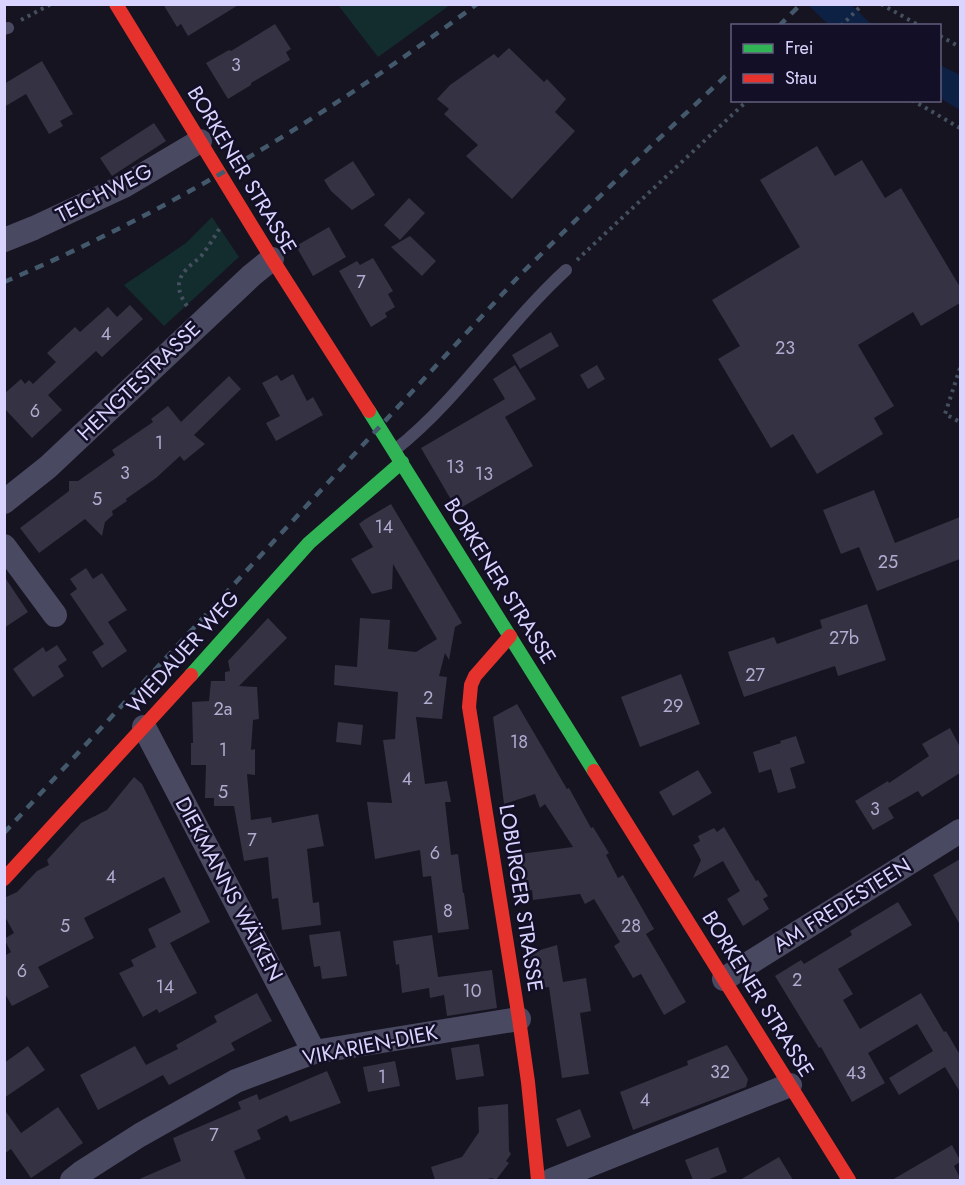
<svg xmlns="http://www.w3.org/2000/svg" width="965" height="1185" font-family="Jost,sans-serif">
<rect width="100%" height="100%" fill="#161421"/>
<path fill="#132c2d" d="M338,5h112l-72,52z
M212,217l27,40 -75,69 -40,-41 62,-42z"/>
<path fill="#0d2144" d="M808,5h43l21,20h-43z
M940,65l20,10v35l-20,-12z"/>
<path fill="#343243" d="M163,4h77l-52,32 -7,-12 -4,3z
M275,24l16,25 -5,3 4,8 -39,23v2l-23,14 -22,-36 23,-13 2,1z
M509,48l35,34 3,-3 19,20 -11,13 20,19 -63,68 -46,-43 12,-11 -34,-31 5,-5 -12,-10 13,-14 44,-31 4,4z
M42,61l31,53 -13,7 3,5 -14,8 -23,-40 -22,13v-23z
M154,123l12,18 -54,35 -12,-18z
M817,146l18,30 27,-16 23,38 16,-10 59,99v16l-39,23 -8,-14 -55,33 36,61 -20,12 9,16 -66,40 -24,-40 -22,14 -53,-89 22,-13 -28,-46 88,-53 -40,-67z
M353,161l22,34 -23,15 -21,-19 -7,-11z
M409,198l16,15 -25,27 -16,-15z
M329,227l17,30 -33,19 -17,-30z
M410,236l26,25 -14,15 -31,-29z
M373,258l20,33 -5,3 7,13 -10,6 2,4 -16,10 -32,-56 18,-10 3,4z
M130,305l13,14 -41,38 -6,-6 -48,44 14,15 -30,28 -28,-30v-14l17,-15 4,5 4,-4 4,4 23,-22 -9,-9 28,-26 5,5 28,-25 9,10z
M551,332l8,14 -39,23 -8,-14z
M515,365l21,34 -31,18 28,49 -76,44 -36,-62 84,-49 -12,-20z
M597,365l8,14 -17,10 -8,-14z
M293,374l14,27 6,-4 10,18 -47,26 -10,-18 14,-7 -18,-33 15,-8 4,6z
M229,376l12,13 -47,46 11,9 -21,17 -4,-5 -24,22 -30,21 1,2 -15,10 1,4 -8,7 -3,14 -17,-17 -46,34 -19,-25 49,-37v-10h9l37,-26 -3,-5 41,-28 -2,-3 17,-13 13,16z
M874,490l21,53 65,-26v42l-83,32 -18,-44 -18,7 -18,-44z
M391,504l71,119 -7,4 -6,33 -4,-7 -6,23 8,1 -5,42 -26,-2 9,67 22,-3 4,21h-6l6,53 7,-1 5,39h1l5,36 -31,4 -7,-57 -8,1 -3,-27 -45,9 -8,-57 25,1 -9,-63 12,-1 3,-47 -64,-7 1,-20 22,2 3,-49 30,2 -2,29 28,3 21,-13 -44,-75 -1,25 -20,5 -21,-35 22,-12 -14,-23 5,-4z
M86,568l7,11 9,-6 25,37 -19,12 19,29 -25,17 -10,-16 12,-8 -34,-50 7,-5 -7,-10z
M4,576l24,36 -24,16z
M867,604l19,56 -48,16 -3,-10 -91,31 -16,-45 46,-15 3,7 45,-16 -2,-8z
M268,618l19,20 -48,48 18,1 2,32 -6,1 -2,30 4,-1v26l-8,-1 4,46 20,-3 1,6 46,-9 6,32 -17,3 6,54 6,-1 2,23 -39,5 -4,-32 -6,1 -4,-42 -24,4 -10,-55h-20v-8h-9l1,-33h-15v-22h2l-1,-41 17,-1 2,-20h14v-9l5,-1 -2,-10z
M57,645l10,15 -9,6 6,10 -31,21 -20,-28 30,-22 3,5z
M681,674l19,50 -60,23 -19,-50z
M517,704l50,85 2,-1 22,40 2,-1 16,26 -3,2 12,23 5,-3 31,54 -8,5 40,68 -22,13 -23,-41 -8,4 -19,-32 6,-4 -26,-43 -9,5 -5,-10 -47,6 -1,-10 -14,2 -6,-37 61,-8 -28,-43 -5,4 -5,-14 -31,10 -11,-87z
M338,722l25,3 -2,20 -25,-3z
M950,728l10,19v26l-38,24 -4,-6 -30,17 6,10 -21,12 -18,-29 33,-20 1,2 40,-27 -7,-12z
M796,736l9,27 -15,5 6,20 -18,5 -7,-24 -12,4 -6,-21 28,-9 -1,-2z
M698,770l14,23 -39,23 -14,-24z
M134,777l8,7 68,138 -40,21 27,50 -38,20 -2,-4 -14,8 -24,-44 15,-7 -3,-6 25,-13 -8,-18 33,-17 -17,-35 -80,41 10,20 -56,29 11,20 -37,19 -8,-14v-36l7,-4 -7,-13 10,-6 -10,-18v-17l13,-6 20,-21 12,-6 -2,-5 34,-37 26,-13z
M724,827l32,54 2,-1 10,16 -5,3 6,10 -26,17 -16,-27 13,-8 -17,-30 -30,17 8,-18 -8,-15 7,-4 -2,-5 16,-8 3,4z
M960,859v66l-27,-50z
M898,902l14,23 -74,44 15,25 -10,6 17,29 61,-36 23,39 2,-1 14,24v37l-15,-25 -46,28 -10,-17 44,-27 -16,-27 -49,29 17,30 -33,19 -31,-55 -2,1 -44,-72 26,-16 3,4 48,-29 -2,-4z
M340,931l7,45 -25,3 -2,-13 -6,1 -5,-32z
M432,935l6,42 54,-7 5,38 -50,8 -3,-21 -14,3 -1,-10 -27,5 -3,-29 -3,1 -3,-24z
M557,945l6,37 23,-4 5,33 -11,2 9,61 -27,4 -13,-91 -15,2 -4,-36z
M257,993l15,28 -41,22 4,7 -66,35 -6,-10 -65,35 -18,-35 55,-29 11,19 32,-16 -2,-4 41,-23 -3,-6z
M479,1044l5,32 -28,4 -5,-32z
M727,1045l21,34 -2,8 -113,43 -13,-38 68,-27 -1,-4z
M28,1046l17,24 -41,28v-35z
M395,1061l5,25 -32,6 -5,-25z
M327,1071l14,32 -51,19 -3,-7 -30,15 4,9 -27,12 12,29h-109l44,-19 -8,-23 68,-29 -3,-7 19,-8 2,6z
M508,1104l1,47 2,3 -5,7 3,2 -13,17 -4,-2 -9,2h-48l-4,-13 31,-10 17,-25 -1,-25z
M58,1107l25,36 -52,35 -20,-29 -7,5v-45l17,24z
M580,1109l11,28 -24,10 -11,-28z
M952,1145l8,15v2l-6,4 6,12v2h-68z
M718,1147l9,25 -20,8h-14l-8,-20z
M779,1157l14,23h-53z"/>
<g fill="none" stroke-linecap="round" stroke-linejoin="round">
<path stroke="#44505f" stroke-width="4" stroke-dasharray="3 4.5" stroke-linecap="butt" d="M881,4l39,22
M21,20l30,-16
M841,26l22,-22
M940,36l20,11
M912,100l48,28
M577,260l171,-160
M187,306c-11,-16 -12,-28 5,-42 3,-3 7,-5 10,-9 7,-9 13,-19 19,-29
M960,368l-15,46 15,8"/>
<path stroke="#4a4962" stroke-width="12" d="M4,29l4,-1
M396,449c64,-51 109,-123 170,-179"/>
<path stroke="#4a4962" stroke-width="24" d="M4,240l30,-12 90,-42 76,-45
M4,502l44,-35 204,-192 20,-16
M4,546l51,69
M144,727l170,325
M724,979l236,-148
M72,1180l10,-8 58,-37 96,-54 78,-29 205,-33
M552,1180l238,-95"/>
<path stroke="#30b455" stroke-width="14" d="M369,411l225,360
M191,675l118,-132 93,-81"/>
<path stroke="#e5322d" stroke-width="14" d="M116,4l156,255 97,152
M510,636l-35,40 -4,9 -2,22 50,312 9,63 10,98
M594,771l255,409
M4,879l187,-204"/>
<path stroke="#43596b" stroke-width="4.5" stroke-dasharray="9 8" stroke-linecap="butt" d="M779,26l22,-22
M4,282c169,-72 326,-168 473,-278
M4,833l516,-558 129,-127 83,-78"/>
</g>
<g text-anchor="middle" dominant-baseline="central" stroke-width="5" stroke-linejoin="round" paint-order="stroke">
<g font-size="18" fill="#b0acd0">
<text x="236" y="65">3</text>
<text x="361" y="282">7</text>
<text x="106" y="334">4</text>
<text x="785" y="348">23</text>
<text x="35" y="411">6</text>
<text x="159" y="443">1</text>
<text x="455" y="467">13</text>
<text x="125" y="473">3</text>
<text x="484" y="474">13</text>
<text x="97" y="499">5</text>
<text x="384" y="527">14</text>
<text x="888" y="562">25</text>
<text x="844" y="638">27b</text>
<text x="755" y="675">27</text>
<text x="428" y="698">2</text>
<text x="673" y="706">29</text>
<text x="223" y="709">2a</text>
<text x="519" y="742">18</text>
<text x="223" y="750">1</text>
<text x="407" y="779">4</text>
<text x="223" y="792">5</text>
<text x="875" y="809">3</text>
<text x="252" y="840">7</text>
<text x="435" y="853">6</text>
<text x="111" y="877">4</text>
<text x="448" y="911">8</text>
<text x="65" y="926">5</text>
<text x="631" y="926">28</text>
<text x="22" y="971">6</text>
<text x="797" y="980">2</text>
<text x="165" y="987">14</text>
<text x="472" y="991">10</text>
<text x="720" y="1072">32</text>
<text x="856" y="1073">43</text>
<text x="382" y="1077">1</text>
<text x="645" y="1100">4</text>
<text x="214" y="1135">7</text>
</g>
<g font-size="21" fill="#d9d4ff" stroke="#130f26">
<text transform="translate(242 170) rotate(59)">BORKENER STRASSE</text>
<text transform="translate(104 193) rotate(-27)">TEICHWEG</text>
<text transform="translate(139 381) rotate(-44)">HENGTESTRASSE</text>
<text transform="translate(500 581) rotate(58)">BORKENER STRASSE</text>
<text transform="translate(183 652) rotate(-48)">WIEDAUER WEG</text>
<text transform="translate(229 889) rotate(62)">DIEKMANNS WÄTKEN</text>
<text transform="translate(521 898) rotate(81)">LOBURGER STRASSE</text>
<text transform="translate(842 905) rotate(-32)">AM FREDESTEEN</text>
<text transform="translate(758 994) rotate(58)">BORKENER STRASSE</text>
<text transform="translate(370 1045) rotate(-11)">VIKARIEN-DIEK</text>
</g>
</g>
<rect width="965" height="1185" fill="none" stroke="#d9d4ff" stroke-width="12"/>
<rect x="731" y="24" width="210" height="78" fill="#130f26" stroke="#625e7d" stroke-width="1.5"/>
<rect x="743" y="44" width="30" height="9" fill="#30b455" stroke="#625e7d" stroke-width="1.5"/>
<text x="785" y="54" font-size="18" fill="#d9d4ff">Frei</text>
<rect x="743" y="74" width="30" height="9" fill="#e5322d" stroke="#625e7d" stroke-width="1.5"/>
<text x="785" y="84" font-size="18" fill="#d9d4ff">Stau</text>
</svg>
